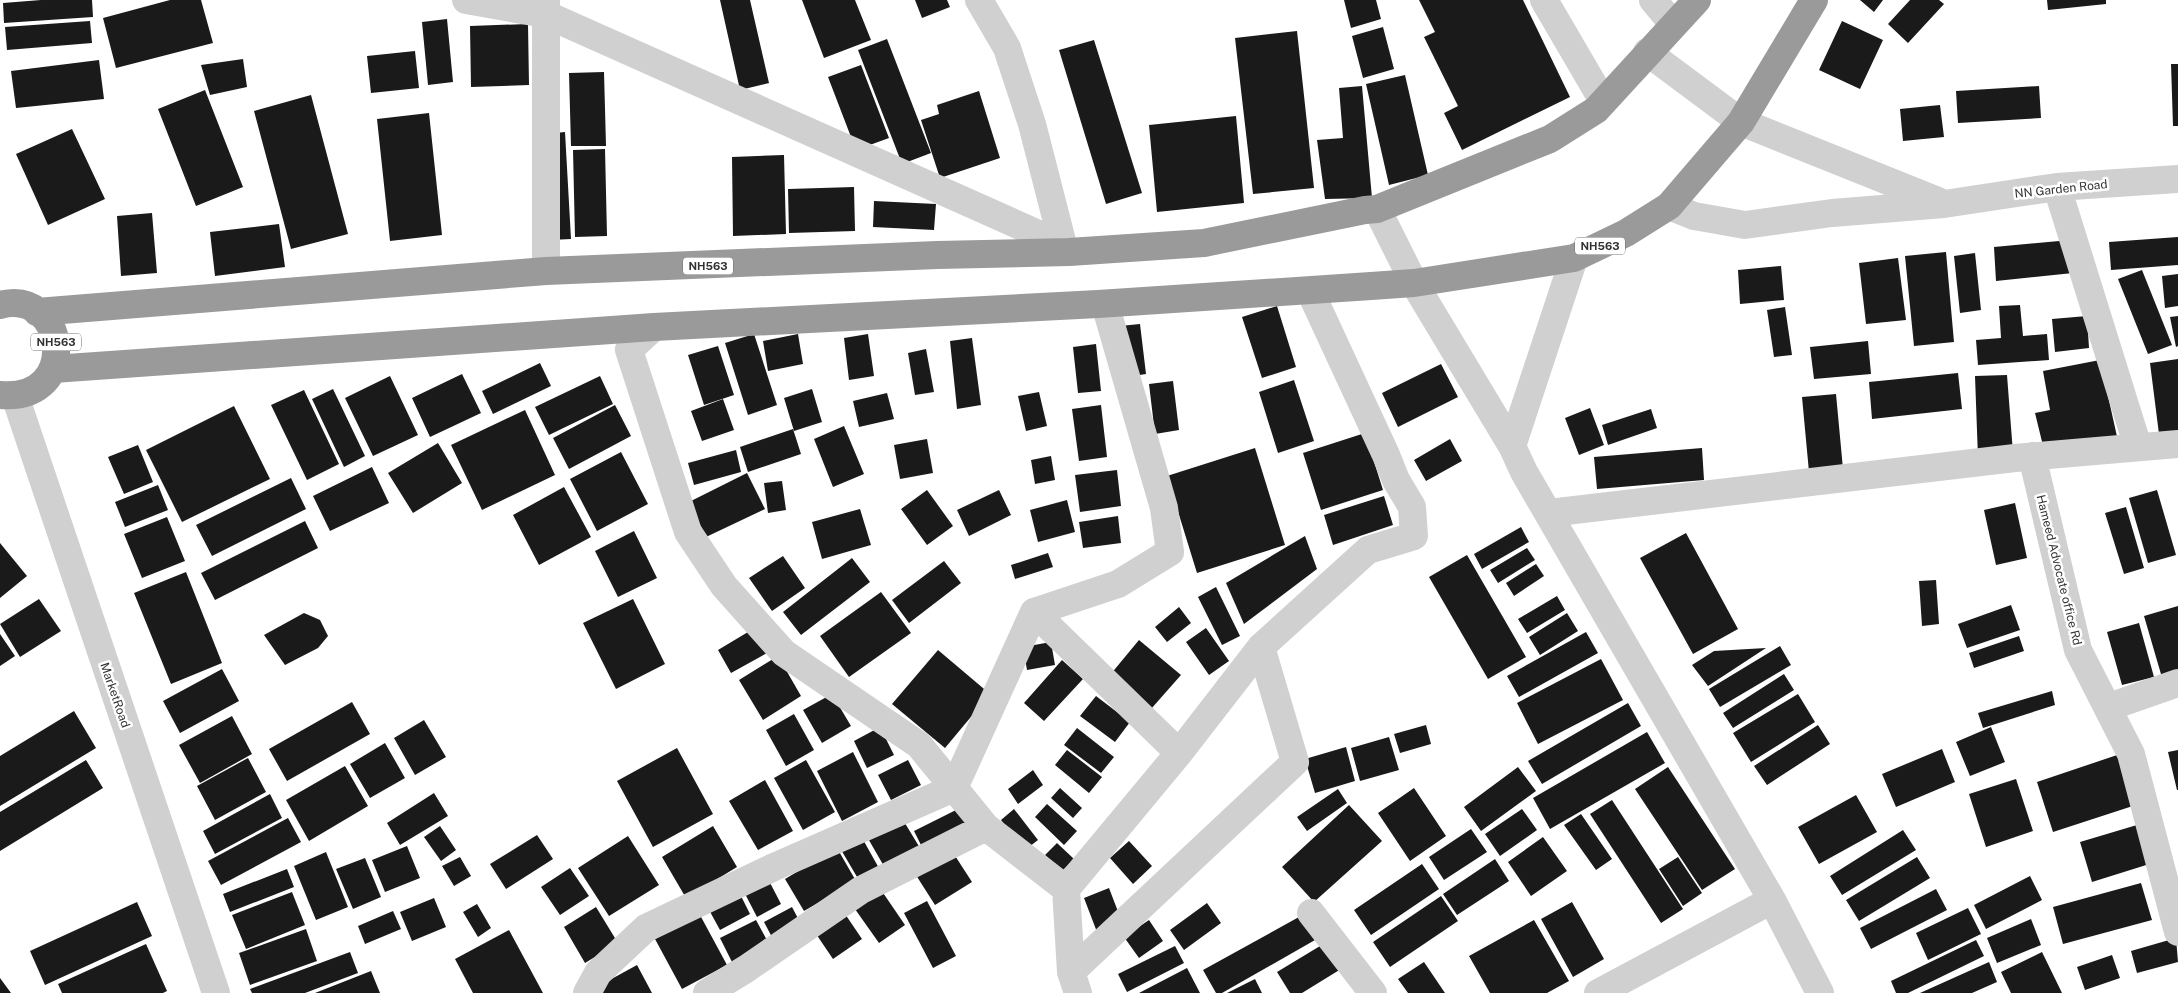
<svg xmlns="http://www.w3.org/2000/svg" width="2178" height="993" font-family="'Public Sans',sans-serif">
<rect width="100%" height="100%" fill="#fff"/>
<path fill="#1a1a1a" d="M41,0h51l1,17 -89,6 -1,-20z
M170,0h31l12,43 -97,25 -13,-50z
M720,0h30l19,83 -29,7z
M802,0h53l16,40 -47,18z
M915,0h32l3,7 -28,11z
M1344,0h32l5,19 -30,9z
M1419,0h104l47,97 -108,53 -18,-37 14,-7 -34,-69 11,-5z
M1860,0h23l-9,12z
M1910,0h29l5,4 -36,39 -20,-19z
M2047,0h59v4l-58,6z
M447,19l6,63 -25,3 -6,-63z
M90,21l2,22 -85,7 -2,-23z
M1842,21l41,19 -23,49 -41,-19z
M528,24l1,61 -58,2 -1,-61z
M1383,27l11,42 -31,9 -11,-42z
M1297,31l17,157 -61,6 -18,-156z
M887,39l44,114 -29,11 -44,-114z
M1094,40l48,153 -36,11 -47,-154z
M415,51l4,37 -48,5 -4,-37z
M243,59l4,28 -37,8 -9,-30z
M99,60l5,39 -88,9 -5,-37z
M2171,64h7v62h-5z
M861,65l28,73 -33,12 -28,-73z
M604,72l2,74h-35l-2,-73z
M1405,75l23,100 -39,10 -23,-101z
M1362,86l10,112 -47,1 -8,-59 26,-2 -4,-50z
M2039,86l2,32 -83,5 -2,-32z
M205,90l38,97 -47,19 -38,-97z
M979,91l21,67 -60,20 -19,-58 18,-6 -2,-9z
M311,95l37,139 -57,15 -37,-138z
M1940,105l4,32 -41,4 -3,-32z
M429,113l13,122 -52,6 -13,-122z
M1236,116l8,87 -87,9 -8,-87z
M72,129l33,70 -57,26 -32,-71z
M565,132l6,107 -20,1 -6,-106z
M605,149l2,87 -32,1 -2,-87z
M784,155l2,79 -53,2 -1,-79z
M854,187l1,44 -66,2 -1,-44z
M874,201l62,3 -2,26 -61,-3z
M152,213l5,60 -36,3 -4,-60z
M279,224l6,43 -70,9 -5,-44z
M2178,237v28l-67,5 -2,-28z
M2070,240l3,33 -77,8 -2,-34z
M1946,252l8,90 -40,4 -9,-90z
M1975,253l6,57 -21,3 -6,-57z
M1898,258l8,62 -40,4 -7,-61z
M1781,266l3,34 -44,4 -2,-34z
M2142,270l30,75 -24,9 -30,-75z
M2178,274v32l-13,2 -3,-32z
M2020,305l3,31 24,-2 2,26 -71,5 -2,-25 25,-2 -2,-32z
M1277,306l19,61 -34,11 -20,-61z
M1785,307l7,48 -18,2 -7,-47z
M2087,316l2,32 -34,4 -3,-33z
M2178,316v30l-2,1 -6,-30z
M1140,324l6,50 -20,3 -6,-51z
M754,334l23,71 -29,10 -23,-72z
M798,334l5,30 -35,7 -5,-30z
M868,334l6,42 -25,4 -5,-42z
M972,338l9,67 -24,4 -7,-68z
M1868,341l3,33 -57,5 -4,-32z
M1096,344l5,47 -23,2 -5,-46z
M718,346l16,49 -30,10 -16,-50z
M926,349l8,43 -19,3 -7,-42z
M2178,359v81l-18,2 -10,-79z
M2100,360l18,81 -73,13 -10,-41 15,-3 -7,-39z
M540,363l11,23 -58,28 -11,-23z
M1441,364l17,33 -60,30 -16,-34z
M1958,373l4,36 -90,10 -3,-37z
M462,374l19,39 -51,24 -18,-39z
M2007,375l6,78 -35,5 -3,-82z
M390,376l28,59 -45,21 -28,-58z
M600,376l13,28 -64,31 -14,-28z
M1294,380l20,61 -36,12 -19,-61z
M1173,381l6,49 -24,4 -6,-50z
M333,389l32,67 -21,11 -32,-68z
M812,389l10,33 -28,9 -10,-33z
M304,390l35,74 -32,16 -36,-75z
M1039,392l8,34 -21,5 -8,-35z
M887,393l7,26 -35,8 -6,-26z
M1836,394l7,75 -34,3 -7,-75z
M723,399l11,31 -32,11 -11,-30z
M615,405l16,31 -62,33 -16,-31z
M1101,405l6,52 -28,4 -7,-52z
M234,406l36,73 -88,43 -36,-72z
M1590,408l14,37 -25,10 -14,-37z
M1651,409l6,19 -49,17 -6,-20z
M525,410l30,65 -73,35 -31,-65z
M844,426l20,48 -31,13 -19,-48z
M793,429l8,25 -53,18 -8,-25z
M1365,433l18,57 -62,20 -18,-57z
M927,439l6,34 -33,6 -6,-34z
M1450,439l12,22 -36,20 -12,-21z
M438,443l24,40 -49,30 -25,-40z
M138,445l15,37 -29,12 -16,-37z
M1255,448l30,97 -88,28 -30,-97z
M1702,448l2,32 -107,9 -3,-32z
M736,450l5,22 -47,13 -6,-22z
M621,452l27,52 -51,27 -27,-52z
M1051,456l4,24 -20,4 -4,-24z
M372,467l17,36 -59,28 -17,-35z
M1117,470l4,36 -41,6 -5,-37z
M747,473l18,36 -59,28 -17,-35z
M291,478l15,31 -94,47 -16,-31z
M782,481l4,29 -18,3 -4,-30z
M158,485l10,25 -43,17 -10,-25z
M564,487l27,50 -52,28 -26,-50z
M927,490l26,36 -26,19 -26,-36z
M999,490l12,25 -42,21 -12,-26z
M2157,490l19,65 -28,8 -19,-65z
M1384,496l9,29 -60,20 -9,-30z
M1067,500l8,32 -37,10 -8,-32z
M2015,503l12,55 -31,7 -12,-55z
M2126,507l18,61 -20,6 -19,-61z
M860,509l11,36 -49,14 -10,-37z
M1118,516l3,27 -38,5 -4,-26z
M167,517l18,44 -43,17 -18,-44z
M305,521l13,27 -103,52 -14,-27z
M1521,527l8,15 -47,27 -8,-15z
M634,531l23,47 -39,19 -23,-46z
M1686,533l52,96 -45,25 -53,-96z
M1305,536l12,33 -73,55 -18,-41z
M0,543l27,33 -27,22z
M1527,548l8,12 -37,23 -8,-13z
M1048,553l5,14 -38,12 -4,-14z
M1467,555l59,102 -38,22 -59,-102z
M783,556l22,32 -33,23 -23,-33z
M852,558l18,24 -69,53 -18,-23z
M944,561l17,22 -52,40 -17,-23z
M1536,564l8,12 -30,20 -8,-13z
M186,572l36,91 -51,21 -37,-91z
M1936,580l3,44 -17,2 -3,-45z
M1216,587l24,49 -18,9 -24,-48z
M881,592l30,41 -62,44 -29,-41z
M1557,596l8,14 -38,23 -9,-14z
M39,599l22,32 -41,26 -20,-33z
M633,599l32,65 -49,25 -33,-66z
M2011,605l9,25 -53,18 -9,-24z
M2178,606v71l-15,4 -19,-65z
M1179,607l12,16 -24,19 -12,-15z
M304,613l16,7 8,16 -10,12 -33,17 -21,-30z
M1567,613l11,18 -38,24 -11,-18z
M2139,623l15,54 -32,8 -15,-53z
M1206,628l23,33 -20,14 -23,-33z
M753,629l14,24 -36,20 -13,-23z
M1586,632l12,21 -79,44 -12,-21z
M0,634l15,22 -15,10z
M2019,636l5,15 -50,17 -5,-15z
M1139,640l42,35 -30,34 -41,-34z
M1051,642l4,23 -28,5 -4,-23z
M1780,646l11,19 -71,42 -11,-18z
M1766,648l-58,38 -16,-21 22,-14z
M938,650l52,44 -45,54 -53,-44z
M778,656l23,40 -38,24 -24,-40z
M1601,659l22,41 -85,44 -21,-41z
M1062,660l21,19 -39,42 -20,-18z
M222,669l17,32 -59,32 -17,-32z
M1784,674l10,16 -61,38 -10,-15z
M2052,691l3,14 -72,23 -5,-15z
M832,694l19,32 -29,17 -19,-33z
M1798,694l17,28 -64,40 -18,-29z
M1096,696l34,26 -15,20 -35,-26z
M352,702l18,32 -83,47 -18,-32z
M1628,703l13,23 -99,58 -14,-23z
M74,711l22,37 -96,58v-50z
M794,714l20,36 -28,16 -20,-36z
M232,716l20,38 -52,29 -21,-38z
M424,720l22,37 -31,18 -21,-37z
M1426,725l5,19 -31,9 -6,-19z
M1818,725l12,19 -63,41 -13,-19z
M880,727l14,28 -27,13 -13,-27z
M1991,727l14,35 -35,14 -14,-34z
M1077,728l37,29 -13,16 -37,-28z
M1647,732l18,31 -115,66 -17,-31z
M1389,737l10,33 -39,11 -9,-33z
M385,743l20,35 -35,20 -20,-34z
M1346,747l9,34 -40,12 -10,-34z
M677,748l36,66 -60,33 -36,-66z
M1942,749l13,33 -59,25 -14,-33z
M1067,750l35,27 -13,16 -34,-28z
M2178,750v40h-1l-9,-38z
M853,752l25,50 -36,19 -25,-50z
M2126,752l16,51 -89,29 -16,-50z
M248,758l18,34 -51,28 -18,-34z
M86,760l17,28 -103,63v-39z
M806,760l29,52 -32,18 -29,-52z
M908,760l13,25 -30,15 -13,-25z
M345,766l23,40 -59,35 -23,-41z
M1518,767l18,24 -55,40 -17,-24z
M1668,767l67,102 -33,21 -67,-101z
M1033,770l10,15 -25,19 -10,-15z
M2016,779l17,52 -47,16 -17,-53z
M765,780l28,51 -35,19 -29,-49z
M1060,788l22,20 -9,10 -22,-20z
M1414,788l32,48 -36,25 -32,-48z
M1338,789l9,14 -40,28 -10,-14z
M434,793l14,23 -48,29 -13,-22z
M270,794l12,24 -67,36 -12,-23z
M1856,795l21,37 -58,32 -21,-37z
M1612,800l71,109 -22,14 -71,-109z
M1047,804l30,27 -13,14 -29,-28z
M1349,805l33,36 -68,61 -32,-35z
M964,806l9,18 -50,25 -9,-18z
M1014,809l24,31 -13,10 -24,-30z
M1522,809l15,21 -37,26 -15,-22z
M1581,814l31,45 -16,11 -32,-45z
M900,815l20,33 -35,20 -19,-33z
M288,818l13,24 -80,43 -13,-24z
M2147,822l12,39 -67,21 -12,-40z
M440,826l16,24 -15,11 -17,-24z
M713,826l24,41 -51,31 -24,-41z
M1471,829l16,23 -43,28 -15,-23z
M1903,830l13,20 -74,45 -12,-19z
M537,835l16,24 -47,30 -16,-25z
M628,836l31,49 -50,31 -31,-48z
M861,836l19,34 -20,12 -20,-34z
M1543,837l24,34 -36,25 -23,-34z
M1129,841l23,25 -19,18 -23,-26z
M1057,843l17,16 -12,12 -17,-16z
M407,846l13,32 -35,14 -13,-32z
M837,848l19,33 -52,30 -19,-32z
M950,848l22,34 -37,23 -21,-33z
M326,852l22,55 -32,13 -22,-54z
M460,857l11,19 -17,10 -12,-20z
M1678,857l24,36 -19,13 -24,-37z
M1917,857l13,21 -71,43 -13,-21z
M365,858l16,39 -28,12 -17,-40z
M1495,859l14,22 -52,34 -14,-21z
M1422,864l17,25 -68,46 -17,-25z
M570,868l19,28 -29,19 -19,-28z
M287,869l7,18 -64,25 -7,-18z
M766,875l15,29 -24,13 -15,-29z
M2030,876l12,24 -56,29 -12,-24z
M2141,883l11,37 -89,24 -10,-37z
M877,884l28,41 -26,18 -29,-41z
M1109,888l13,34 -25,10 -13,-34z
M1936,889l11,21 -76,39 -11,-21z
M292,892l13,33 -59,24 -14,-34z
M739,892l11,22 -30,16 -12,-22z
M1441,896l17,25 -68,46 -17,-25z
M434,898l12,29 -34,14 -12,-29z
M927,901l29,55 -23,12 -29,-55z
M137,902l15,34 -107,49 -15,-34z
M1572,902l32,57 -31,18 -32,-58z
M1207,903l14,20 -37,27 -14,-20z
M477,904l14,24 -13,9 -15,-25z
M596,907l22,36 -33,20 -21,-36z
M792,907l10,19 -28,15 -10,-19z
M841,908l21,31 -29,20 -21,-31z
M1968,908l13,26 -53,26 -12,-27z
M393,911l8,18 -36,15 -7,-18z
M1308,912l14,24 -100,57h-6l-13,-23z
M700,915l27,50 -45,24 -27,-50z
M2031,919l10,26 -44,18 -10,-25z
M756,920l13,24 -36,20 -13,-26z
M1149,920l14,21 -24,17 -15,-21z
M1534,920l35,61 -22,12h-57l-21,-37z
M306,929l11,32 -67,24 -11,-32z
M509,930l34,63h-70l-18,-34z
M2176,938l2,24 -41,11 -6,-22z
M1976,940l8,16 -76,37h-12l-5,-12z
M1325,943l16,26 -39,24h-12l-13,-21z
M146,944l21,47 -4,2h-101l-4,-9z
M1175,946l9,17 -57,29 -9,-18z
M350,952l8,21 -53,20h-53l-2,-4z
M2042,952l20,41h-51l-10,-21z
M2112,955l8,23 -35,12 -8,-23z
M1424,962l21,31h-37l-10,-14z
M1989,962l8,20 -25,11h-52z
M637,965l15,28h-54l-3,-5z
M1187,968l13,25h-61z
M371,971l9,22h-65z
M0,978l11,15h-11z
M1255,979l7,14h-35z"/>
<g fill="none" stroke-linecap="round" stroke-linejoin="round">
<path stroke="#d0d0d0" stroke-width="28" d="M466,0l79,14 518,231 6,7
M546,0v271
M979,0l28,48 25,76 31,121
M1544,0l59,101
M1653,0l20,24
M1647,52l94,70 197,79
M2057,187l81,260
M1669,206l25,10 51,9 87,-12 112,-9 113,-17 121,-8
M1377,209l37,74 98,163 12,26 248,428 48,93
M654,327l-25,23 59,182 36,54 60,67 135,92 67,82 80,62 5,83 7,21
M15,396l201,597
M1512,446l62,-188
M2032,456l46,194 53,104 47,178
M1549,513l466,-55 163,-14
M1034,612l145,141
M2109,707l69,-24
M1066,889l113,-136 82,-106 107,-97 46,-14 -2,-29 -16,-27 -10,-25 -76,-164
M1311,913l62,80
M1071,972l224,-210 -34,-115
M587,993l11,-20 48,-45 128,-61 180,-79 80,-176 84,-28 52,-32 -6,-44 -59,-204
M707,993l39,-24 115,-79 125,-63
M1598,993l174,-93"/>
<path stroke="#9a9a9a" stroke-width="28" d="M0,305c66,-18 83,97 0,90
M37,312l509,-41 391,-16 132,-3 135,-9 161,-33 12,-1 173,-70 46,-29 101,-110
M53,369l601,-42 444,-23 273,-18 43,-3 160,-25 52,-25 43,-27 72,-84 73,-122"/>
</g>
<g text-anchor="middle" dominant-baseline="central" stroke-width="5" stroke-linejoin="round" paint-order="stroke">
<g fill="#fff" stroke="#707070" stroke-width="1">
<rect x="1575" y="237.5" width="50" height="17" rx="4"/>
<rect x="683" y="257.5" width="50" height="17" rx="4"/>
<rect x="31" y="333.5" width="50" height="17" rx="4"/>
</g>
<g font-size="11" font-weight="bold" fill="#333">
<text x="1600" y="246">NH563</text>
<text x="708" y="266">NH563</text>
<text x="56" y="342">NH563</text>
</g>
<g font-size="12" fill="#333" stroke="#fff">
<text transform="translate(2061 189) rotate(-6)">NN Garden Road</text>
<text transform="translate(2059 570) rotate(76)">Hameed Advocate office Rd</text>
<text transform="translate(115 695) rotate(71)">MarketRoad</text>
</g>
</g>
</svg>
